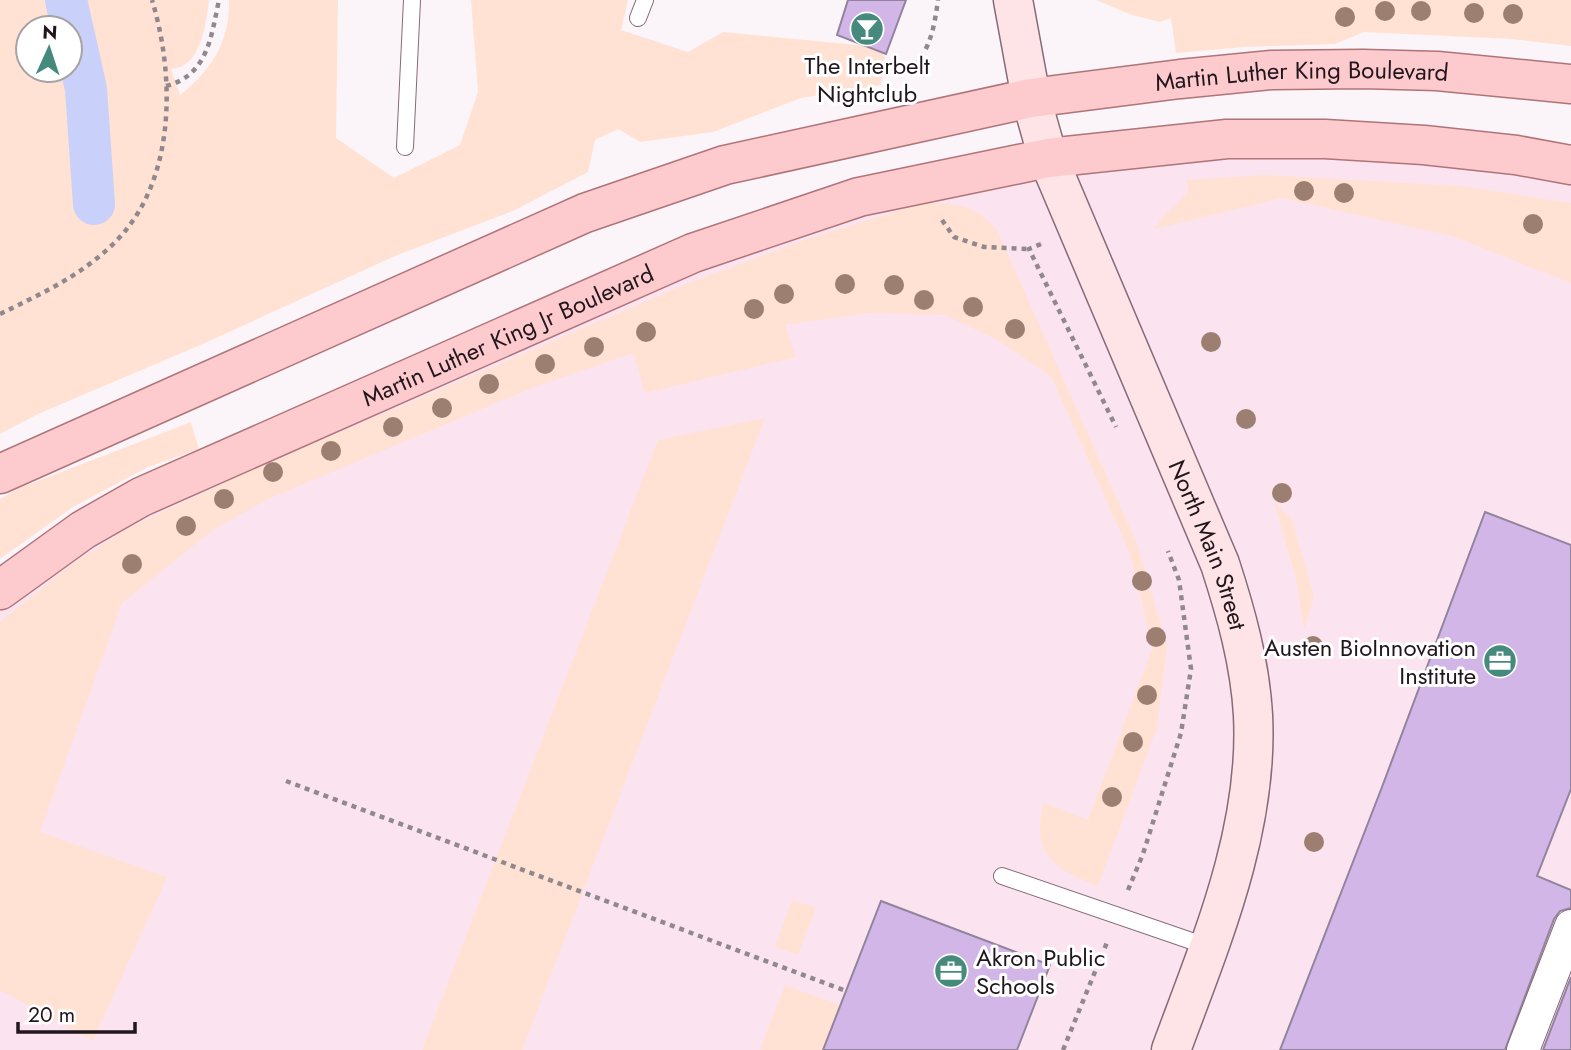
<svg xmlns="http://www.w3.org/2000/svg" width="1571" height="1050" font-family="Jost,sans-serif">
<rect width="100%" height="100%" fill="#fbf5f9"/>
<path fill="#fbe4f0" d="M1138,147l433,18v885h-1571v-460l83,-60 610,-277z"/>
<path fill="#ffe2d4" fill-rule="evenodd" d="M0,0h209c-3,24 -8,68 -38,69l9,26c31,-25 50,-53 49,-95h109l-2,138 58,40 66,-33 18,-53 -7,-92h157l-7,30 67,22 35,-20 154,15 8,10 -4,28 -80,13 -88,34 -73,10 -22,-13 -23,11 -7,32 -73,38 -120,46 -190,87 -167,71 -38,20zM28,28h42v42h-42z
M1096,0h475v46l-60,-7 -147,-7 -29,12 -90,3 -69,6 -5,-35 -11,4 -28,-7z
M1264,175l196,11 111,17v80l-119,-47 -170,-38 -128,31 8,-11 26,-25 -1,-13z
M942,203c27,3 37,7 55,27l141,316 29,100 -10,81 -59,159c-43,-16 -69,-33 -54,-83l44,17 65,-173 -24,-96 -78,-175 -52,-35 -54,-26 -77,-2 -83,12 11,32 -151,36 -12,-40 -96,33 -269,113 -55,31 -91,73 -82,229 127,45 -74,164 -93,-51v-368l71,-57 56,-36 125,-59 434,-186 121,-45 113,-35z
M765,418l-243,632h-100l236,-610z
M191,422l8,27 -51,18 -75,40 -73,52v-60l17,-10z
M1274,502l18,17 22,78 -10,33 -8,-51z
M792,900l24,8 -18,47 -23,-8z
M785,985l55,20 -17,45h-63z"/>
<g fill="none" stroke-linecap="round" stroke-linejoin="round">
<path stroke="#c9d0fa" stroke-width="42" d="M66,0l20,89 8,115"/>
</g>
<path fill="#d2b6e7" stroke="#92849d" stroke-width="2" d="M848,0h58l-20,54 -49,-19z
M1485,512l86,33v244l-34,87 34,14v18l-11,3 -6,8 -49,131h-225l102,-263z
M881,901l169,64 -33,85h-194z
M1571,977v73h-28z"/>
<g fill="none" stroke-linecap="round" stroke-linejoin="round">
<g stroke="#856a79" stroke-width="18">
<path id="lane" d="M638,18l7,-18
M405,147l7,-147
M1002,876l207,71"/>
</g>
<g stroke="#856a79" stroke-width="34">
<path id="street" d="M1523,1050l48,-124"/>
</g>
<g stroke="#856a79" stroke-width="41">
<g id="secondary">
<path id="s1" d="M1013,0l18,98 17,60 172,406c16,49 30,99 33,151 6,116 -43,229 -82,335"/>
</g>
</g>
<g stroke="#af7479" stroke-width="41">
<g id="primary">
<path id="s2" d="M0,474l585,-261 140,-48 306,-67 149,-19 92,-9 91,-1 74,2 134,13"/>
<path id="s3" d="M0,590l83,-60 58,-33 552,-244 166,-56 189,-39 179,-19h98l99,6 92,10 55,10"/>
</g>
</g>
<path stroke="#91888d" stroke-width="4.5" stroke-dasharray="5 5" stroke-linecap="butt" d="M908,73c22,-21 26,-44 30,-73
M166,86c42,-11 45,-49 53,-86
M942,220l12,17 30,10 45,2
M1041,244l-12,5 87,178
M0,314c39,-19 78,-37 110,-67 66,-60 66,-168 42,-247
M286,781l560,210
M1128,890l15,-36 38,-121 10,-64 -12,-89 -11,-29
M1063,1050l45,-110"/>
<use href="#lane" stroke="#fff" stroke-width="16"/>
<use href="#street" stroke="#fff" stroke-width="32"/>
<use href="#secondary" stroke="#fee4e6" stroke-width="38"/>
<use href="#primary" stroke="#fdcacd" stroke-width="38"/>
</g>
<g fill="#9c7f70">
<circle cx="1385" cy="11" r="10"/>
<circle cx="1421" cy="11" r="10"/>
<circle cx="1474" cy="13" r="10"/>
<circle cx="1513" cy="14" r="10"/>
<circle cx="1345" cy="17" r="10"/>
<circle cx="1304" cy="191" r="10"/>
<circle cx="1344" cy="193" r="10"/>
<circle cx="1533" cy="224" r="10"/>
<circle cx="845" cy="284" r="10"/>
<circle cx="894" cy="285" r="10"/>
<circle cx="784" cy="294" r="10"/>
<circle cx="924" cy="300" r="10"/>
<circle cx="973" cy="307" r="10"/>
<circle cx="754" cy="309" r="10"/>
<circle cx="1015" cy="329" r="10"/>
<circle cx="646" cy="332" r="10"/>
<circle cx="1211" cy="342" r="10"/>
<circle cx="594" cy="347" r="10"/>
<circle cx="545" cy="364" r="10"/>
<circle cx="489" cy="384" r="10"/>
<circle cx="442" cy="408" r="10"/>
<circle cx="1246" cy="419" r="10"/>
<circle cx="393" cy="427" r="10"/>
<circle cx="331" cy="451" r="10"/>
<circle cx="273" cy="472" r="10"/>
<circle cx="1282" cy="493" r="10"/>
<circle cx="224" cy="499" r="10"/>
<circle cx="186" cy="526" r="10"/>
<circle cx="132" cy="564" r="10"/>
<circle cx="1142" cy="581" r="10"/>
<circle cx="1156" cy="637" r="10"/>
<circle cx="1313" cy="646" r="10"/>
<circle cx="1147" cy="695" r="10"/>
<circle cx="1133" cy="742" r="10"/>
<circle cx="1112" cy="797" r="10"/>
<circle cx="1314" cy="842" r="10"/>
</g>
<defs>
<g id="bar-disc" transform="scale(1.75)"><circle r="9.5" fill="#468a7e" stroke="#fff"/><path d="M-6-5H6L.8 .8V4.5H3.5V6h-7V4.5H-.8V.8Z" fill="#fff"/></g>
<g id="office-disc" transform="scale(1.75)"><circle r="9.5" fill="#468a7e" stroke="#fff"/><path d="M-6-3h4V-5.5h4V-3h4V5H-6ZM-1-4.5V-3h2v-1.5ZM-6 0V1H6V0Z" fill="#fff"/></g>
</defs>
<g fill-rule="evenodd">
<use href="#bar-disc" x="867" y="29"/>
<use href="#office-disc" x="1500" y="661"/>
<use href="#office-disc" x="951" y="971"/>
</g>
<g text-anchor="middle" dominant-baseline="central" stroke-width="6" stroke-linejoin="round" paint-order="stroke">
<g font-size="24" fill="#21161c" stroke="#fff">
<text x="867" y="65">The Interbelt<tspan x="867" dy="28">Nightclub</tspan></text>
<text x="1476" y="647" text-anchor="end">Austen BioInnovation<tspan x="1476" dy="28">Institute</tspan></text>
<text x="976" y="957" text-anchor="start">Akron Public<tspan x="976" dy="28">Schools</tspan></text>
</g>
<g font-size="24" fill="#21161c" stroke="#fff">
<text stroke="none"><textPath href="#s2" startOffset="1374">Martin Luther King Boulevard</textPath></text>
<text stroke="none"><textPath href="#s3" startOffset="570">Martin Luther King Jr Boulevard</textPath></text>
<text stroke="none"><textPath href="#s1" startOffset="581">North Main Street</textPath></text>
</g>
</g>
<g transform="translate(49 49) rotate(3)"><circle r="33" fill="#ffffff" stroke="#a6a2a4" stroke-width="2"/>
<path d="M0-5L12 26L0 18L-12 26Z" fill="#468a7e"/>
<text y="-10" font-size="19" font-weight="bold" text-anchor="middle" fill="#21161c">N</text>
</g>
<path d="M18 1022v10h117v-10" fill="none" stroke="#21161c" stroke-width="3.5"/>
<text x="28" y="1022" font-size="21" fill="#21161c" stroke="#ffffff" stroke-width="5" paint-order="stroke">20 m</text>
</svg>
